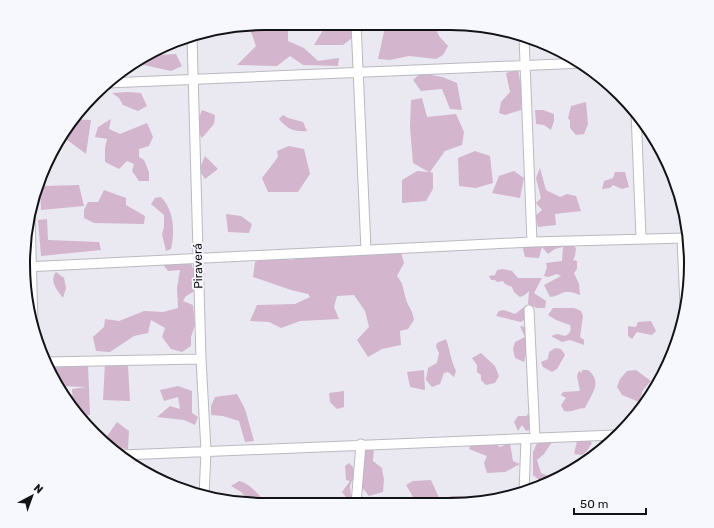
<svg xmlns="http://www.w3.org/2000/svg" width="714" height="528" font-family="Rubik,sans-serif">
<rect width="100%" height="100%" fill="#eae9f1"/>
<path fill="#d3b5cd" d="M264,23h89l3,12 -13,10h-29l9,-15 -35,-1v12l16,7 14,13 21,-3 -1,8 -35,-1 -13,-9 -13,10 -40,-1 19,-19 -5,-14 5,-8z
M386,23h51l-2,3 4,10 9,10 -5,9 -7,4 -27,-3 -19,4 -12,-1z
M161,50l-1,5 16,-1 6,12 -11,5 -27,-6 -9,2 -2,-5z
M518,69l4,23 -1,18 -16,5 -6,-2 2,-11 9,-10 -4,-19z
M421,73l21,4 15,6 5,27 -12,-1 -8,-20 -21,2 -8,-11z
M127,92l14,1 6,13 -9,5 -15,-6 -4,-7 -7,-5z
M422,98l5,19 29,-3 8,18 -2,13 -17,6 -15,21 3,1v16l-7,12 -24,2v-23l15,-9 12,1 -16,-9 -3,-36 1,-27z
M586,102l2,22 -4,10 -8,1 -6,-7v-7l-2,-3 3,-12z
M202,110l13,5 -1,9 -12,14 -7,-10z
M535,110h8l11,4v7l-3,9 -7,-5 -8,-1z
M283,115l5,3 15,4 4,9c-13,1 -20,-2 -28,-12z
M74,119l17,1 -5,34 -20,-15 1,-10z
M111,119l-2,10 11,5 27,-11 6,14 -4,9 -10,3v8l5,3 5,12v9h-10l-7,-10 2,-7 -7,-3 -8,8 -14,-7v-14l2,-9 -12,-2 3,-10z
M289,146l15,3 6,25 -12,18h-30l-6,-14 16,-21 -1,-6z
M475,151l15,5 3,27 -17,5 -17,-2 -1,-28z
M205,156l13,13 -13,10 -6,-9z
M540,168l6,22 14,7 7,-3 9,2 5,15 -26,3 1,11 -18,2 -3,-11 7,-6 -6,-7 5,-5 -5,-20z
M514,171l10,7 -4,20 -28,-5 7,-17z
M615,172h10l4,15 -7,2 -9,-4 -3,3 -8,1 2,-8 9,-3z
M79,185l5,21 -43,4 -1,-24z
M104,190l22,8v7l19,11 -1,8 -50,-1 -10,-5v-8l4,-8h10z
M161,197c13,13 14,34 10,52l-5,2 -4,-17 2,-7v-12l-13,-11 4,-6z
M226,214l15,2 11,8 -3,9 -21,-1z
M47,219l1,21 51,2 2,8 -60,6 -3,-36z
M569,242l7,6 -1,8 -2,4 4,1v8l-3,4 5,11 1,11c-19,-8 -17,1 -30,2l-6,-12 17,-9 -4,-2 -9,3 -4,-1 3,-9 -1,-4 16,-2 1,-14 -8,2 -7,5 -6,-7 -3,11 -14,-1 -2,-8 2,-5z
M400,249l4,14 -7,13c7,8 6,14 9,23 2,8 6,9 8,21l-6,9 -8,2 1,14 -19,4 -14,8 -11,-17 12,-13 -4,-16 -11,-16 -17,1 -3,11 5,12 -39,2 -19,7 -12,-6 -19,-1 7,-16 38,-1 15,-7 -2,-3 -17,-4 -38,-13 2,-15 21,-7 14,5 45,-7z
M191,262l4,15v14l-9,5 -3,5 10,4 2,20 -4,12v9l-9,6 -11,-3 -9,-12 3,-9 -14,-8 -3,13 -14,3 -24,16 -14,-1 -3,-14 11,-10 1,-8 14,2 25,-10 19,1 15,-4 -1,-20 3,-18 -12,1 -6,-8z
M503,269l9,2 6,7h24l-8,15 12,8 -1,7h-8l-9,-4 1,-13 -4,4 -5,2 -6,-5 -2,-5 -7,-3 -2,-3 -6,1 -2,-2h-4l-2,-4 6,-1 2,-5z
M56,272l8,6 2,10 -3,10c-6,-8 -14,-17 -7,-26z
M524,307l1,12 -4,3 -25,-6 3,-5 5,-1 11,4z
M553,308h21l7,3 2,5 -3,21 4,3v5l-14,-5 -8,2 -11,-6 6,-2 8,2c5,-3 7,-5 5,-11l-14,-5 -8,-5z
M651,321l5,10 -4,4 -15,-3 -5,7 -4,-3v-10l8,1 2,-5z
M520,326l7,1 1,20 -4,15 -9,-4 -2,-9 2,-7 10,-5z
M446,339c4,11 5,22 10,32l-2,6 -6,-5 -4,1 -4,11 -8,3 -6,-7 2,-12 9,-5 2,-10 -3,-6 1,-4z
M555,348l6,1 4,6 -8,14 -5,3 -9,-5 -2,-5 7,-3 1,-7z
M481,353l14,13 4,10 -4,7 -9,2 -5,-5v-5l-4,-3v-7l-5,-7z
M105,363l23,3 2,35 -27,-1z
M88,365l2,50 -11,1 -6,-6 -1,-21 14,-2 -28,-1 -10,-18z
M424,370l1,20 -15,-3 -3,-15z
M582,370h6c15,12 4,23 -3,38 -8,0 -13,5 -21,3l-3,-6 5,-7 -5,-3 2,-3 17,-1 -3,-15 2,-5 3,2z
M636,370l15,11 -8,9 -4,12 -17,-7 -5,-8 3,-8 7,-8z
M178,386l14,5v22l6,4 -3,8 -11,-5 -27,-3 13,-11 10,3 -2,-12 -14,4 -4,-11z
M344,391v16l-7,2 -7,-7 -1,-9z
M237,394l8,15 9,32 -9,1 -6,-21 -16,-5 -12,-1v-9l4,-9z
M527,414l6,2 -2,13 -5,2 -4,-6 -4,6 -4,-9 4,-6h9z
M117,422l12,9 -1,18 -12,-1 -11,-9z
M586,438l6,5 -5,8 -5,4 -8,-1 3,-13z
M538,441l14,1 -8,12 -7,6 4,13 15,6 -11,6 -12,-10v-23z
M471,443h23l6,4 10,-4 3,18 7,3 -15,8 -18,1 -3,-10 3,-7 -18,-7z
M374,448l-1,13 9,7 2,12 -1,12 -14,4 -8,-10 2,-35z
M349,463l4,4 1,9 -4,10 2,18h-7l1,-7 -4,-5 8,-11 -4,-1 -1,-14z
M431,480l9,20 11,-4 35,2v4l-74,1 4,-1 -10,-17 7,-4z
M239,481c14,3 19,17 32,23h-18l-12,-12 -10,-6z"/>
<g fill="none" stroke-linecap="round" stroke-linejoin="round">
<g stroke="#bab9c1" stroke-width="11">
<path id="minor" d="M356,23l10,227
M192,36l9,323 5,92 -2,45
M524,37l8,205
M108,83l476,-20
M636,112l5,126
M30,215l3,109
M682,238l3,68
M25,267l507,-25 153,-4
M529,310l6,128
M45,362l156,-3
M123,455l492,-20
M524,492l2,-53
M356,504l5,-60"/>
</g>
<use href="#minor" stroke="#fff" stroke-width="9"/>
</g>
<g text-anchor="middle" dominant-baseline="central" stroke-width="4" stroke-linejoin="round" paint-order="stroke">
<g font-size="12" fill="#131316" stroke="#f7f7fe">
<text transform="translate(198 266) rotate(-91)">Piraverá</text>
</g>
</g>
<path d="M0 0H714V528H0ZM264 30H450A234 234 0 0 1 684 264V264A234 234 0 0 1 450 498H264A234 234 0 0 1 30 264V264A234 234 0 0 1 264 30Z" fill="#f7f7fe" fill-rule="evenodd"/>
<path fill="none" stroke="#131316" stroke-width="2" d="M264 30H450A234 234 0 0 1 684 264V264A234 234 0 0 1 450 498H264A234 234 0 0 1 30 264V264A234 234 0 0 1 264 30Z"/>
<g transform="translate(32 496) rotate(41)" stroke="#f7f7fe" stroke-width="3" paint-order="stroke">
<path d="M0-3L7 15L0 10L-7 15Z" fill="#131316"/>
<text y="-6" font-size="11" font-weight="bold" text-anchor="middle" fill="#131316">N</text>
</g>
<path d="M574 508v6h72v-6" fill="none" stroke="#131316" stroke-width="2"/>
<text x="580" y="508" font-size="12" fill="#131316" stroke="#f7f7fe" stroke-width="3" paint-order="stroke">50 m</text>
</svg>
